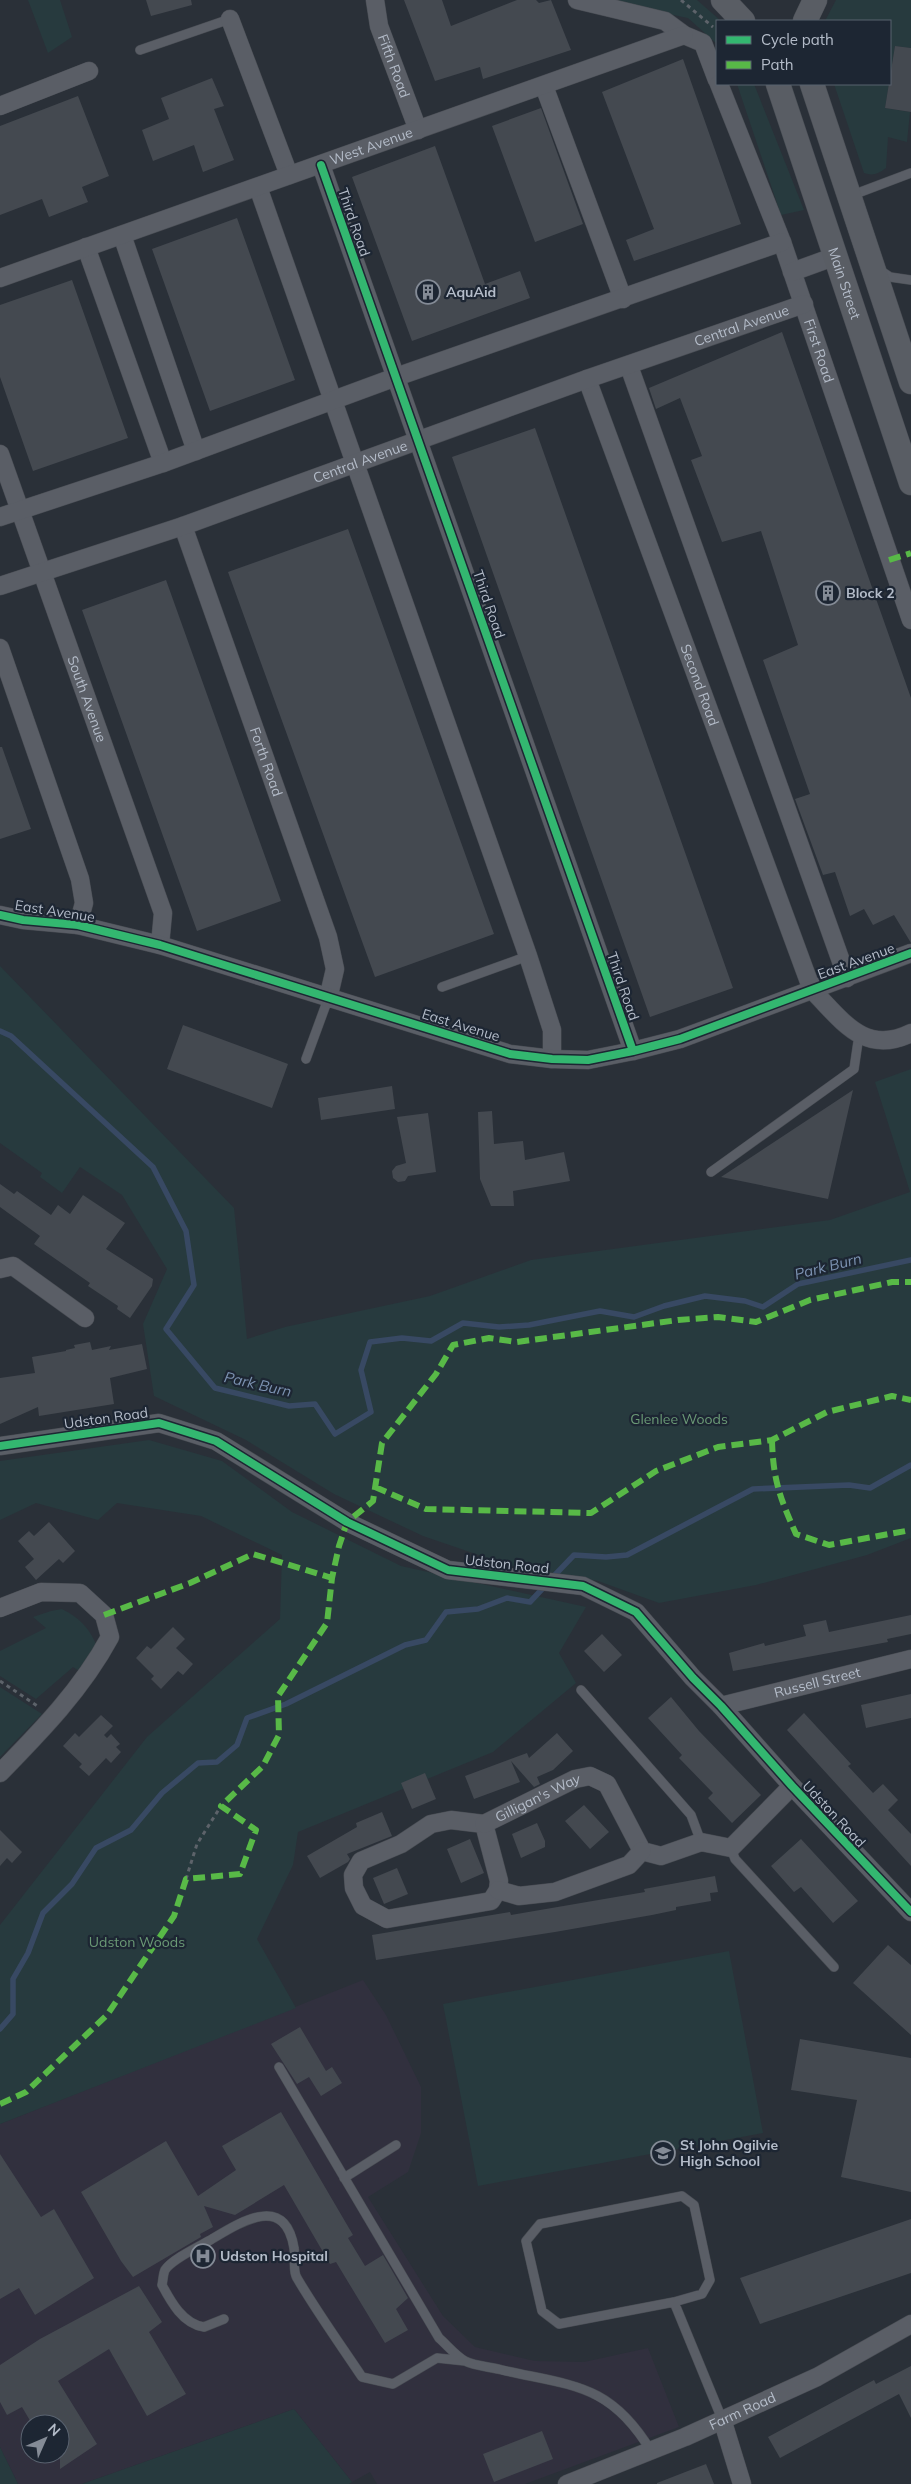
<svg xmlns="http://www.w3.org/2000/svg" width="911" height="2484" font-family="Mulish,sans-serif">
<rect width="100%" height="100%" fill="#2a3038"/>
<path fill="#31303e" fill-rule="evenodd" d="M363,1980l23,35 35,72v46l-13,39 -40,25 75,119 32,31 60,14 49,1 64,-14 31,79 -154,57h-148l-7,-12 -18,10 -58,-73 -212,75h-64l-18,-37v-323zM30,2424h30v30h-30z"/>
<path fill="#273a3e" d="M28,0h32l12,37 -24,16z
M619,0h78l24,21h-4v23l-29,-26 -68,-14z
M836,0h75v48l-16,-2 -5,32v-57h-65z
M737,84h17l50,126 -23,5z
M834,84h55l-4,24 25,4 -3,30 -19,-5 -2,31c-8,6 -13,8 -22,5z
M0,966l234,242 13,131 38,-12 145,-31 101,-36 299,-40 80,-28 -35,-110 36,-13v469l-44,17 -111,30 -97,18 -61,-22 -90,-16 -85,-29 -89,-42 -88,-54 -92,-44 -11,-72 24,-55 -45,-74 -42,-28 -18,26 -22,-16 2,-4 -42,-30z
M149,1440l73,21 70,51 109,54 185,41 -27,46 17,30 -83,69 -195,80 -5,33 -36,74 39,69 -296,116v-199l147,-188 133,-118 2,-64 -81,-39 -84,-13 -19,17 -62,-17 -36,17v-59z
M62,1609c17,9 26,17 34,35l-15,28 -8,-5 -37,32 -36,-23v-25l46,-23 -13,-11 18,-6z
M0,1687l42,27 -42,43z
M729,1951l34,182 -285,53 -35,-182z
M294,2409l58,73 -3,2h-267z
M0,2447l18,37h-18z"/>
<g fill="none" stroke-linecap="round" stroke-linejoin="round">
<path stroke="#384963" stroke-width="5.5" d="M0,1031l11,5 142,131 33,64 8,54 -28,44 49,59 74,18 26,-2 20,30 36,-22 -10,-42 9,-28 32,-4 29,3 32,-18 36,4 30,-2 71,-14 34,6 30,-11 41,-10 40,5 18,6 35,-23 113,-24
M551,1579l23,-24 32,2 21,-2 126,-66 96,-4 21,3 41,-23
M0,2029l13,-15v-35l15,-26 15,-40 29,-29 24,-36 35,-18 31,-37 36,-30 19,-1 20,-17 10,-27 39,-14 119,-59 21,-5 20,-28 32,-3 29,-11 23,4 15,-16"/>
</g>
<path fill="#444950" d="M146,0h45l1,5 -41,11z
M404,0h38l9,26 66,-26h19l3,3 12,-3 20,50 -88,29 -3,-12 -45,14z
M895,46l16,2v64l-26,-4z
M683,59l58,165 -107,37 -8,-21 28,-11 -52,-137z
M212,78l12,28 -10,3 20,51 -31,12 -9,-27 -41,16 -11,-31 27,-11 -8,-21z
M78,96l31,80 -27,11 6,15 -39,15 -7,-18 -42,16v-89z
M541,108l42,116 -48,18 -43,-116z
M435,146l50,138 35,-13 10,27 -118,43 -60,-164z
M237,218l58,162 -85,31 -58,-162z
M72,280l56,158 -95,33 -33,-94v-72z
M782,332l129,366v245l-17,-28 -21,10 -9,-16 -14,7 -15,-44 -12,3 -28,-76 15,-5 -47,-134 35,-15 -37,-114 -39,11 -31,-82 11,-4 -22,-58 -24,11 -7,-21z
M535,428l198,560 -83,29 -198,-560z
M348,529l146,405 -119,43 -147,-405z
M166,580l115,321 -84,30 -115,-321z
M0,747h2l29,82 -31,10z
M183,1025l105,39 -16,44 -105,-39z
M392,1086l3,23 -74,11 -3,-22z
M853,1090l-25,109 -107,-22z
M492,1111l2,33 29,-3 2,19 39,-8 6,29 -57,10 1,15h-23l-11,-27 -2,-67z
M428,1113l8,59 -28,4 -3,5 -7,1 -5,-4 -1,-7 4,-5 10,-3 -9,-46z
M0,1184l14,10 3,-3 34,24 7,-10 12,9 13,-19 42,28 -19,26 47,30 -1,7 -22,32 -13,-9 1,-3 -30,-20 2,-3 -56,-39 6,-8 -40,-29z
M90,1342l2,8 19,-4 -2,4 33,-6 5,25 -37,9 4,26 -75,12 -1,-9 -38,17v-46l35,-5 -3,-16 34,-6v-1l9,-2 -1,-3z
M49,1522l26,29 -12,12 -4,-4 -23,21 -11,-13 9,-8 -16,-18 11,-10 5,5z
M911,1615v19l-24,5 1,3 -155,29 -4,-18 35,-10 1,3 41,-10 -3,-11 23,-5 3,12z
M173,1627l12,12 -9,9 17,16 -10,11 -5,-4 -17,18 -10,-10 3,-3 -18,-18 11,-12 4,3z
M602,1634l20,21 -18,17 -20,-21z
M911,1694v24l-45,10 -5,-23z
M671,1697l28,34 62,64 -29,28 -24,-25 5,-5 -34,-35 3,-3 -34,-37z
M804,1713l47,51 -3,2 25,27 10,-9 15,16 -10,10 23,24v32l-124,-136z
M101,1715l12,11 -9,9 3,3 4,-4 9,10 -4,3 5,5 -10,11 -5,-5 -17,18 -10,-9 3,-3 -19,-18 12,-13 4,4z
M557,1733l16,18 -20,19 -16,7 3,7 -6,3 -23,-26 9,21 -46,17 -9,-23 62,-23 2,5z
M425,1773l11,26 -24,10 -11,-26z
M584,1805l25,27 -19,17 -25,-28z
M382,1812l10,24 -45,18 3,5 -2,3 -28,16 -13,-22 50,-29 -1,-4z
M537,1823l8,18v6l-24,11 -9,-24z
M0,1830l22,22 -10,11 -5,-5 -7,8z
M470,1839l14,34 -23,10 -14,-34z
M801,1839l57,62 -25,22 -32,-36 -7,5 -23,-26z
M397,1868l11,26 -24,10 -11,-26z
M715,1876l3,16 -8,1 1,8 -35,6v3l-24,5 -97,17 -179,28 -4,-25 138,-23 1,3 134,-23 -1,-3z
M888,1945l23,20v70l-58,-52z
M300,2027l26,44 6,-4 10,16 -21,13 -12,-19 -12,7 -26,-40z
M800,2039l111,19v134l-70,-15 16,-77 -66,-10z
M281,2112l72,123 -5,3 17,28 18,-11 25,43 -12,11 12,21 -23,13 -49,-81 -6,2 -46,-79 -49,30 -31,-9 9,21 -13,7 1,3 -68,40 -12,-16 -40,-69 85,-51 32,55 38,-26 -14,-24z
M0,2154l41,63 13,-8 40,69 -59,37 -16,-27 -19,11z
M911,2219v54l-151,51 -20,-46z
M139,2286l23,36 -13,10 37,62 -39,22 -38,-67 -51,32 39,63 -37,25v-45h-28l-10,-17 -15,8 -7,-13v-37l40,-26z
M911,2366v52l-12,-24 -119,64 -12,-21 106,-57 2,4z
M542,2431l11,28 -59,23 -11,-28z
M706,2464l8,20h-57v-1z"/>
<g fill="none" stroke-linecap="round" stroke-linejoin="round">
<g stroke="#484c53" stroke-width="10">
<path id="lane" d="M140,50l90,-31
M850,196l61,-23
M878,269l12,8 21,3
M442,987l86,-31
M306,1059l22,-60
M711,1172l143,-103 5,-34
M581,1690l110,125 10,27
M731,1848l4,11 99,108
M279,2067l160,271c8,7 17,18 26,23 10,5 26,6 37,9 70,16 108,13 149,81
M344,2178l52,-33
M682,2196l12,9 16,75 -8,14 -28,8 -115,22 -17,-13 -16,-70 14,-17z
M674,2302l48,117
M224,2319l-20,8c-21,-3 -33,-25 -42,-42 1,-4 1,-11 3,-15 7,-11 35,-24 47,-31 30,-18 73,-45 82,9 2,10 -2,22 3,30 20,34 43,66 65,99l31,7 44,-26 28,3"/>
</g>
<g stroke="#484c53" stroke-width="19">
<g id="street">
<path id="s1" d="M375,0l4,26 39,104"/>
<path d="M577,0l88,21 19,14 19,8 14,37"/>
<path d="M230,19l59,156"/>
<path id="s2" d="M719,84l63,158 129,378"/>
<path d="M544,86l79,213"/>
<path d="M0,106l89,-35"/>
<path d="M321,165l312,886"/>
<path d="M258,187l270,769 24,74v29"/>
<path d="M122,235l74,216"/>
<path d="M86,247l77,216"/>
<path d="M792,272l44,-16"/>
<path id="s3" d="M0,278l684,-243"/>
<path d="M629,366l218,612"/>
<path id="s4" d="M587,379l225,611c30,30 52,66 99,43"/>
<path id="s5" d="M0,454l163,459 -3,32"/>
<path d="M0,517l163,-54 233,-86 386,-135"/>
<path id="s6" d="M183,526l145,411 7,32 -7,30"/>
<path id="s7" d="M0,586l183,-60 404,-147 217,-75"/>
<path d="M0,648l80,231 4,24 -6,22"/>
<path d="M0,915l23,5 55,5 82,20 350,109 42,5 36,1 45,-9 47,-12 231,-86"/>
<path d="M0,1269l13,-3 72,52"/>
<path d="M0,1446l159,-23 57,18 131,81 101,48 135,16 53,26 57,66 28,28 71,80 119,126"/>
<path d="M0,1608l41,-16 39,1 24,22 6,22c-28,52 -69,94 -110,136"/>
<path id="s8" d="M721,1706l190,-47"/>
<path d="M451,1820l33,4 15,57 -1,9 -7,11 -104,18 -24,-13 -9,-18 -1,-13 8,-14 40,-17 30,-20z"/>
<path id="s9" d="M484,1824l91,-45 15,-3 17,8 35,67 19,5 40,-14 30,6 61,-62"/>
<path d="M498,1890l21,6 36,-4 74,-27 13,-14"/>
<path d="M722,2419l20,65"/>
<path id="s10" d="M567,2484l118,-47 132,-60 94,-53"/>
</g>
</g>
<g stroke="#484c53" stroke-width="25">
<g id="secondary">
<path d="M723,0l20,21"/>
<path d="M805,21l10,-21"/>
<path id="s11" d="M778,84l133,399"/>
<path d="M812,84l99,298"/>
</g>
</g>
<path stroke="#5d636a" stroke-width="3" stroke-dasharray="4 4" stroke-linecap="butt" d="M681,0l32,27
M0,1681l39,26
M186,1879l11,-35 24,-38"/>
<use href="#lane" stroke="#5a5e66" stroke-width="9"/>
<use href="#street" stroke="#5a5e66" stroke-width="18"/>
<use href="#secondary" stroke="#595d64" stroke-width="24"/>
<path stroke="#58b947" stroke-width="6" stroke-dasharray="12 6" stroke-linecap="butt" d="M889,560l22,-7
M772,1440c1,40 8,58 24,94l33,11 82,-15
M375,1487l51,22 165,4 65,-42 62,-24 54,-7 55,-28 65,-16 19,4
M104,1615l86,-32 63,-29 79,24
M0,2104l26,-12 81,-77 67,-99 12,-37 54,-5 16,-44 -35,-24 42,-40 16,-31 -1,-39 49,-73 5,-45 7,-32 8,-24 26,-21 9,-58 54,-69 17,-29 36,-7 28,4 161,-22 40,-3 38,5 54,-22 82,-18h19"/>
<g stroke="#1d2633" stroke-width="11">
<path id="cycleway" d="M321,165l312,886
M0,915l23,5 55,5 82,20 350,109 42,5 36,1 45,-9 47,-12 231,-86
M0,1446l159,-23 57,18 131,81 101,48 135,16 53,26 57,66 28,28 71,80 119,126"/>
</g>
<use href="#cycleway" stroke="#33b770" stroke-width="8"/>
</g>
<defs>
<g id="building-ring" transform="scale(1.25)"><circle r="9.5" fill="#1d2633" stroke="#848b96" stroke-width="1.5"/><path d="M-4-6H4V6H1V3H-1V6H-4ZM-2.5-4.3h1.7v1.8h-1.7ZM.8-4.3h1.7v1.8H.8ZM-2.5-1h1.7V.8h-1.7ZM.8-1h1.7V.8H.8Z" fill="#848b96"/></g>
<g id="school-ring" transform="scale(1.25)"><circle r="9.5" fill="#1d2633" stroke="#848b96" stroke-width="1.5"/><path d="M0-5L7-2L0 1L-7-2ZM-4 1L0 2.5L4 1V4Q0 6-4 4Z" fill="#848b96"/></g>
<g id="hospital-ring" transform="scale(1.25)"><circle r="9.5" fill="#1d2633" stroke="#848b96" stroke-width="1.5"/><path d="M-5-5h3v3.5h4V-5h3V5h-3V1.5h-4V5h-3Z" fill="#848b96"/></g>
</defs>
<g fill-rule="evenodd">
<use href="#building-ring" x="428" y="292"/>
<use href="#building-ring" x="828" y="593"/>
<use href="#school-ring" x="663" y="2153"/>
<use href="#hospital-ring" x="203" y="2256"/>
</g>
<g text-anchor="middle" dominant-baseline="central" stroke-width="4.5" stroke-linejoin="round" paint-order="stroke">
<g font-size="14" fill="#b4bcc9" stroke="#1d2633">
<text stroke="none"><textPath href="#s1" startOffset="69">Fifth Road</textPath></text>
<text stroke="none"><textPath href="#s3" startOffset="394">West Avenue</textPath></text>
<text transform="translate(354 222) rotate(71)">Third Road</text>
<text stroke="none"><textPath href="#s11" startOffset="210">Main Street</textPath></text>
<text stroke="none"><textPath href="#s7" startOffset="786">Central Avenue</textPath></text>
<text stroke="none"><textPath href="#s2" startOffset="285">First Road</textPath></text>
<text stroke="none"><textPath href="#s7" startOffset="381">Central Avenue</textPath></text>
<text transform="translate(489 604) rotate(71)">Third Road</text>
<text stroke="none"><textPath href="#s4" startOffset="326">Second Road</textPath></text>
<text stroke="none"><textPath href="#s5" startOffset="260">South Avenue</textPath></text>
<text stroke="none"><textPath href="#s6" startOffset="250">Forth Road</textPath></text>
<text transform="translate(55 911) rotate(9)">East Avenue</text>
<text transform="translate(856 961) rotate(-20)">East Avenue</text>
<text transform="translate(623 986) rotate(71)">Third Road</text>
<text transform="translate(461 1025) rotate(17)">East Avenue</text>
<text transform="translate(106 1418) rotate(-8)">Udston Road</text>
<text transform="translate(507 1564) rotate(6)">Udston Road</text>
<text stroke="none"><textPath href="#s8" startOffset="99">Russell Street</textPath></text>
<text stroke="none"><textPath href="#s9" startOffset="60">Gilligan's Way</textPath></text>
<text transform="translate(834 1814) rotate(47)">Udston Road</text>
<text stroke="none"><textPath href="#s10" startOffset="190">Farm Road</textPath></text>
</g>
<g font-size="14" font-weight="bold" fill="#b4bcc9" stroke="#1d2633" text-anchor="start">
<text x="446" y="292">AquAid</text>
<text x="846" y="593">Block 2</text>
<text x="680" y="2145">St John Ogilvie<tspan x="680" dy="16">High School</tspan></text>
<text x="220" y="2256">Udston Hospital</text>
</g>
<g font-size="14" fill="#6b9a76" stroke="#1d2633">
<text x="679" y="1419">Glenlee Woods</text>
<text x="137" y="1942">Udston Woods</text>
</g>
<g font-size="15" font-style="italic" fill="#7c92b1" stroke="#1d2633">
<text transform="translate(828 1266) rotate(-14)">Park Burn</text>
<text transform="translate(258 1384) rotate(13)">Park Burn</text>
</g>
</g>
<rect x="716" y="20" width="175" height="65" fill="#1d2633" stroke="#59626f"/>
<rect x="726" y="36" width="25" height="8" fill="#33b770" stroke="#59626f"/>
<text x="761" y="45" font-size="15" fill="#b4bcc9">Cycle path</text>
<rect x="726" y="61" width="25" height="8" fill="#58b947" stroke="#59626f"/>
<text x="761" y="70" font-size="15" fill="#b4bcc9">Path</text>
<g transform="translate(45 2439) rotate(45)"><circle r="24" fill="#1d2633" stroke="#59626f"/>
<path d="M0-4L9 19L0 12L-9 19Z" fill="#848b96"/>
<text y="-8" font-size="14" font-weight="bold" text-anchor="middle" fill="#b4bcc9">N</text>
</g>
</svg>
